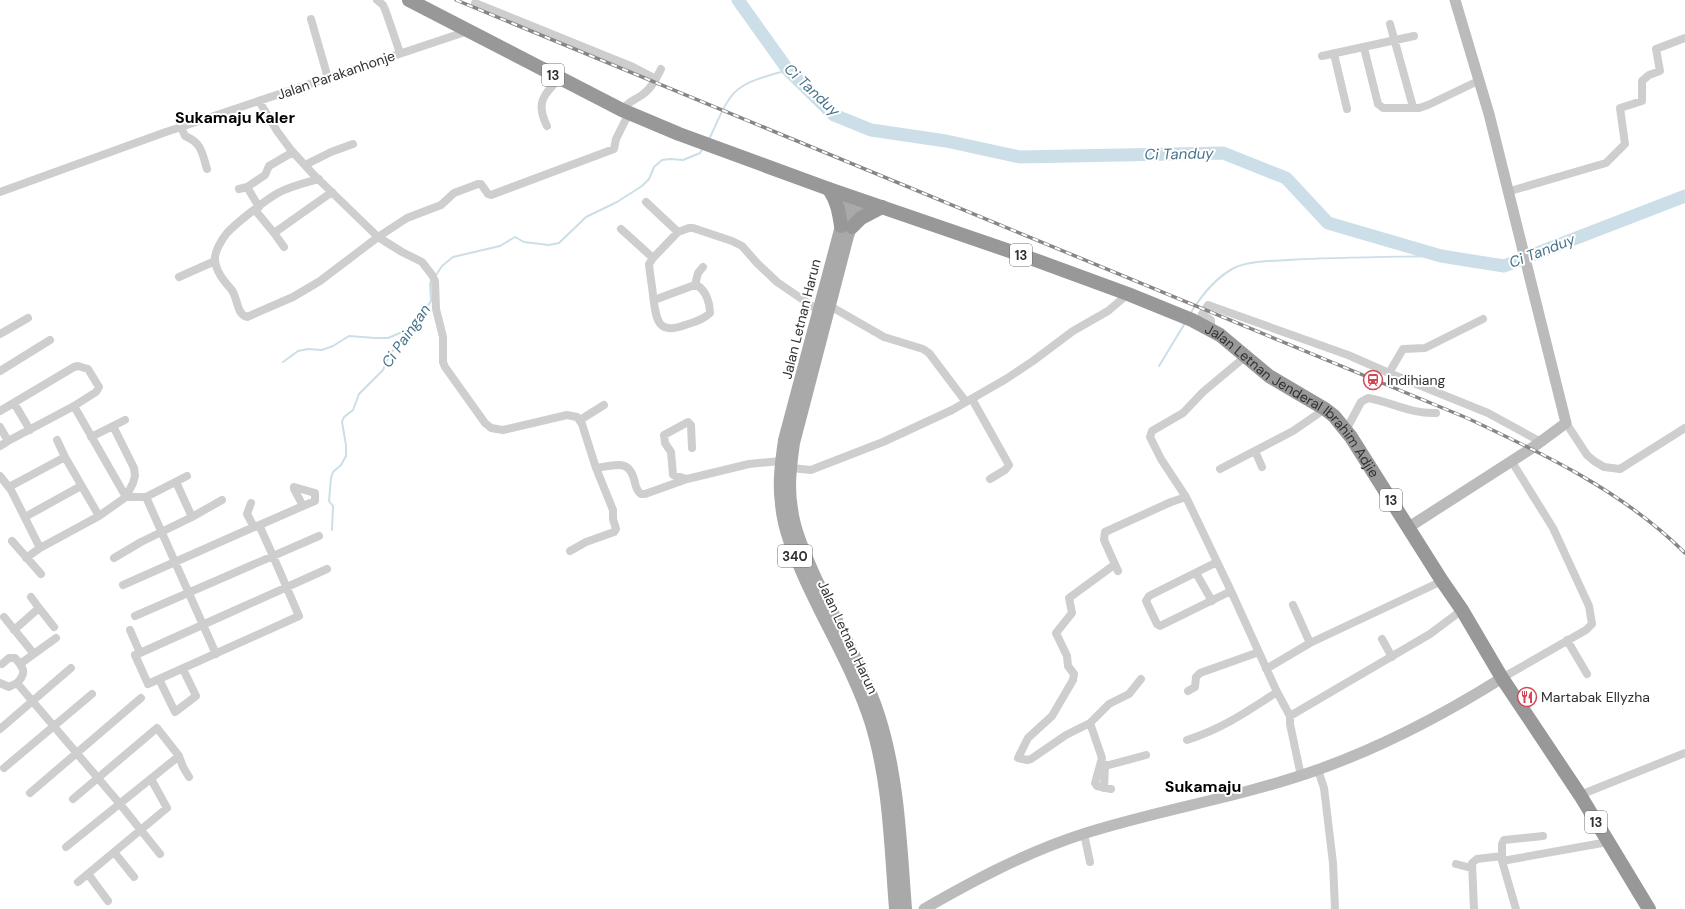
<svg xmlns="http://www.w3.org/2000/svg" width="1685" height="909" font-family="'DM Sans',sans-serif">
<rect width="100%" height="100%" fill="#fff"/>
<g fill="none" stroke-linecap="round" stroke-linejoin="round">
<path stroke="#ccdee7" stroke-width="2" d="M709,139c7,-13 12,-29 21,-41 12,-18 39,-22 58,-28
M436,275l6,-9 11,-9 47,-11 15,-9 9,5 25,3 10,-2 27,-26 31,-15 25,-16 7,-7 5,-12 8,-7 8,-1 13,1 17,-7 3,-5
M1190,314c11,-18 25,-36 44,-46 14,-7 38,-7 54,-8 51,-3 102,-3 153,-4
M283,362l15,-11 10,-2 14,1 11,-4 16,-10 26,2h13l24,-10
M1159,366l26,-43
M332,530l1,-24 -4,-5 2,-23 2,-6 8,-7 5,-9v-11l-4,-23 2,-5 9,-7 6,-16 24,-24 7,-16 12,-14 16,-16 3,-8 10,-15 -1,-18 2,-3"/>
<path stroke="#ccdee7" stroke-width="13" d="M738,0l50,70 46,45 37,15 75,11 74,16 203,-4 63,25 42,45 113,33 63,10 181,-70"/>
<path stroke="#cecece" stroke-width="8" d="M377,0l6,5 3,7 14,41
M475,3l158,64 23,12
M311,19l17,59
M1390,24l23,83
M1364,48l14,56 5,4h36l9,-3 50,-24
M1334,54l13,55
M1322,56l92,-20
M259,101l18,30 14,19 22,24 65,63 24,15 20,10 10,13 3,6 1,28 7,28v25l2,5 40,56 6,5 12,2 64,-15 10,2 5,7 14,44c20,-3 34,-10 39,15 1,5 2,8 6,11h4l42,-15 62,-15 32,-3
M622,110c7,-9 11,-9 20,-15 9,-6 14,-16 19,-26
M547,126c-12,-23 -3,-32 13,-48
M181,127l4,9c17,7 17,17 22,33
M305,165l26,-13 22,-8
M319,179c-14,4 -28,7 -41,14 -11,6 -42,30 -51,40 -5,6 -13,19 -12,27 1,12 9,21 16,29 7,8 5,25 16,28l46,-20 27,-16 58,-44 29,-19 34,-13 13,-12 24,-9h3l7,10 3,1 123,-46 2,-10 13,-26
M239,189l8,-2
M0,192l163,-59 305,-102
M1507,192l99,-29 19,-19 -5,-36 22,-7v-20l7,-6 11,-4 -4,-22 29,-11
M646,202l32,30
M259,207l-12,-20 18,-12 4,-9 24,-14
M255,210l19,23
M621,229l32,29
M284,247l-10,-14 58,-41
M179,277l36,-16
M695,285l3,-12 5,-6
M654,300l38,-14h6c8,5 12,17 12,27 -7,7 -16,9 -25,12 -29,11 -29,-8 -32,-30 -1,-10 -3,-20 -4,-31l4,-6 25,-26 11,-4h4l39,13 10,5 15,17 20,19 41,28
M830,306l54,31 39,12 6,4 37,49
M1483,319l-58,29 -22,1 -14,24 99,40 53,29
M1211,329v-9l-9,-6 6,-9 140,50 41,18
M0,334l28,-16
M1246,356l-43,36 -20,21 -31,18 -2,6 11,22 25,38 45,94 46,101 13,24v8l11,52
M0,371l50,-31
M972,399l37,66 -4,5 -15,9
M14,403l16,27
M74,406l52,91h20l70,157
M0,411l74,-44 4,-1 10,3 11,18 -3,5 -22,14 -66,35 -8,-14
M580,420l24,-15
M1566,423l21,32 7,6 10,6 16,2 65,-41
M1346,430l15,-28 7,-4c23,4 43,16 68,15
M91,437l34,-17
M57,440l8,17
M0,446l8,-5
M1255,451l7,16
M791,468l20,2 5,-2 67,-26 69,-32 54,-31 27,-18 40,-30 35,-20 20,-17
M1220,469l73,-38 32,-22
M0,476l11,14 29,58 59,-32 27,-19 7,-14 2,-7 -1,-8 -21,-42
M687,479l-14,-4 -2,-23 -6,-9 -1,-8 24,-13 3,3 1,23
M176,482l16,35 30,-17
M9,487l56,-30 34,59
M146,497l41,-21
M25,517l56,-31
M259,525c14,30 27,61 40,91l-151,68 -13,-29 5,-2c62,-28 125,-56 187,-84
M255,527l48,-21 -9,-17v-2l21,6v8l-12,5
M12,541l29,33
M570,551l16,-9 28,-10 2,-3 -3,-10v-9l-17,-42
M26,558l14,-10
M114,558l27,-16 51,-25
M1217,562l-68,34 -3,5 11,23 3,2 71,-35
M1114,565l-45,33 3,15 -16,20 11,23 1,10 6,8 -1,6 -21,36 -24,22 -10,20 9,2 4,-1 35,-24 24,-12 19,-19 20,-10 12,-15
M1118,571l-14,-31 1,-8 66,-30 15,-5
M1196,573l16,28
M123,585l131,-58 -7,-13 4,-11
M1293,605l17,38
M39,608l15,19
M135,616l184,-80
M4,617l30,37
M14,630l25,-22 -8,-11
M130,630l10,23
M1382,639l10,18
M1567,640l20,34
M2,664l7,-6h6c9,10 12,15 2,25
M20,664l36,-26
M1266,669l44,-26 132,-62
M1502,678l84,-48 6,-6 -3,-18 -36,-78 -41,-66
M159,679l16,33 21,-16 -13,-27
M0,683l9,4 8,-4 103,121 40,50
M1188,691l7,-4 1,-10 4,-4 59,-21
M1290,716l140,-82 32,-24
M1090,723l12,35 -7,25 2,3 14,3
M0,729l71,-61
M1187,740c36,-12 58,-27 90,-48
M1102,763l3,2h4l37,-10
M4,768l88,-74
M1318,770l6,18 9,75 2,46
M1104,788l1,-23
M30,793l111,-95
M1580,795l105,-42
M73,799l84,-71 22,28 4,11 6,10
M1084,834l6,28
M66,847l113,-91
M114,852l20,25
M1502,856v-12l2,-4 39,-4
M1456,864l15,4
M88,874l20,27
M78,882l89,-74 -16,-29
M1474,909l-2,-46 5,-4 25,-3v5
M1516,909l-14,-48 106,-19"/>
<path stroke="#bbb" stroke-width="11" d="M1409,527l123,-79 34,-25 -77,-309 -34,-114
M924,909c52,-30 105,-58 162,-76 76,-24 155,-36 231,-63 65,-23 126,-55 185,-92"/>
<path stroke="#a9a9a9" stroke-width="12" d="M849,196l-65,244c-3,21 -6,43 -3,64 2,25 12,48 22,71 21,48 51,96 67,146 19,60 20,125 25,188
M861,200l-13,36 -54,207c-3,22 -6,44 -2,66 3,23 13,44 22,65 22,48 50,94 66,144 19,61 21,127 26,191"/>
<g stroke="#989898" stroke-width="14">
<path id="s1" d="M409,0l213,110 57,24 150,55 198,68 101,37 64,26 28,15 49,41 56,33 9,7 17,21 91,144 20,29 40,68 78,117 69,114"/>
<path d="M829,189c8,12 10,23 12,37"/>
<path d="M852,227l9,-9 21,-11"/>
</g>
<g stroke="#868686" stroke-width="3.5">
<path id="rail" d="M456,0l1011,418c77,36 157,74 218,135"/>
</g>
<use href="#rail" stroke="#fff" stroke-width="2" stroke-dasharray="6" stroke-linecap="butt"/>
</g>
<defs>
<g id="station-ring" transform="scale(1)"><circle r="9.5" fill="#fff" stroke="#d34856" stroke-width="1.5"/><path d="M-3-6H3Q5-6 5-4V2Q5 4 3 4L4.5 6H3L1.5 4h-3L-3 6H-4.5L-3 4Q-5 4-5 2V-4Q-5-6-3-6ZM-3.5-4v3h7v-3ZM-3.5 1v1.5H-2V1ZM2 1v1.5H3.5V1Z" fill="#d34856"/></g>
<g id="restaurant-ring" transform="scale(1)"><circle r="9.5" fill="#fff" stroke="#d34856" stroke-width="1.5"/><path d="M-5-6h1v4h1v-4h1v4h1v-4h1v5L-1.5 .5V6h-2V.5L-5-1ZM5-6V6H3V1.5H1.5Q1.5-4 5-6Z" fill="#d34856"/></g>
</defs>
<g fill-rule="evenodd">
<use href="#station-ring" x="1373" y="380"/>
<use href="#restaurant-ring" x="1527" y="697"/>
</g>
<g text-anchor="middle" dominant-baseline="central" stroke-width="4" stroke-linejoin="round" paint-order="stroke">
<g fill="#fff" stroke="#6f6f6f" stroke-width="1">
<rect x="542" y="64" width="22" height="22" rx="3"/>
<rect x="1010" y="244" width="22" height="22" rx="3"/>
<rect x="1380" y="489" width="22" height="22" rx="3"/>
<rect x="778" y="545" width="34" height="22" rx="3"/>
<rect x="1585" y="811" width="22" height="22" rx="3"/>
</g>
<g font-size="13" font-weight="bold" fill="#313131">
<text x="553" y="75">13</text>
<text x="1021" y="255">13</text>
<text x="1391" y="500">13</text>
<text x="795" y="556">340</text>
<text x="1596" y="822">13</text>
</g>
<g font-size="14" fill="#313131" stroke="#fff">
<text transform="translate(336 75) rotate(-19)">Jalan Parakanhonje</text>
<text transform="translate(801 319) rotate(-76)">Jalan Letnan Harun</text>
<text stroke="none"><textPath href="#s1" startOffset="978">Jalan Letnan Jenderal Ibrahim Adjie</textPath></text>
<text transform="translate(848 637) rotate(65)">Jalan Letnan Harun</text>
</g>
<g font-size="14" fill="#313131" stroke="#fff" text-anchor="start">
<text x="1387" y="380">Indihiang</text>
<text x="1541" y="697">Martabak Ellyzha</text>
</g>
<g font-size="15" font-style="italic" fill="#47738b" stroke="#fff">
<text transform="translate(812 90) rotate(43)">Ci Tanduy</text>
<text transform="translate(1179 154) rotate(-1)">Ci Tanduy</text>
<text transform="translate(1542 251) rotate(-21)">Ci Tanduy</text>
<text transform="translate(406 336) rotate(-55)">Ci Paingan</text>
</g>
<g font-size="16" font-weight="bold" fill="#000" stroke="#fff">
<text x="235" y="117">Sukamaju Kaler</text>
<text x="1203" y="786">Sukamaju</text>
</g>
</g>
</svg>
